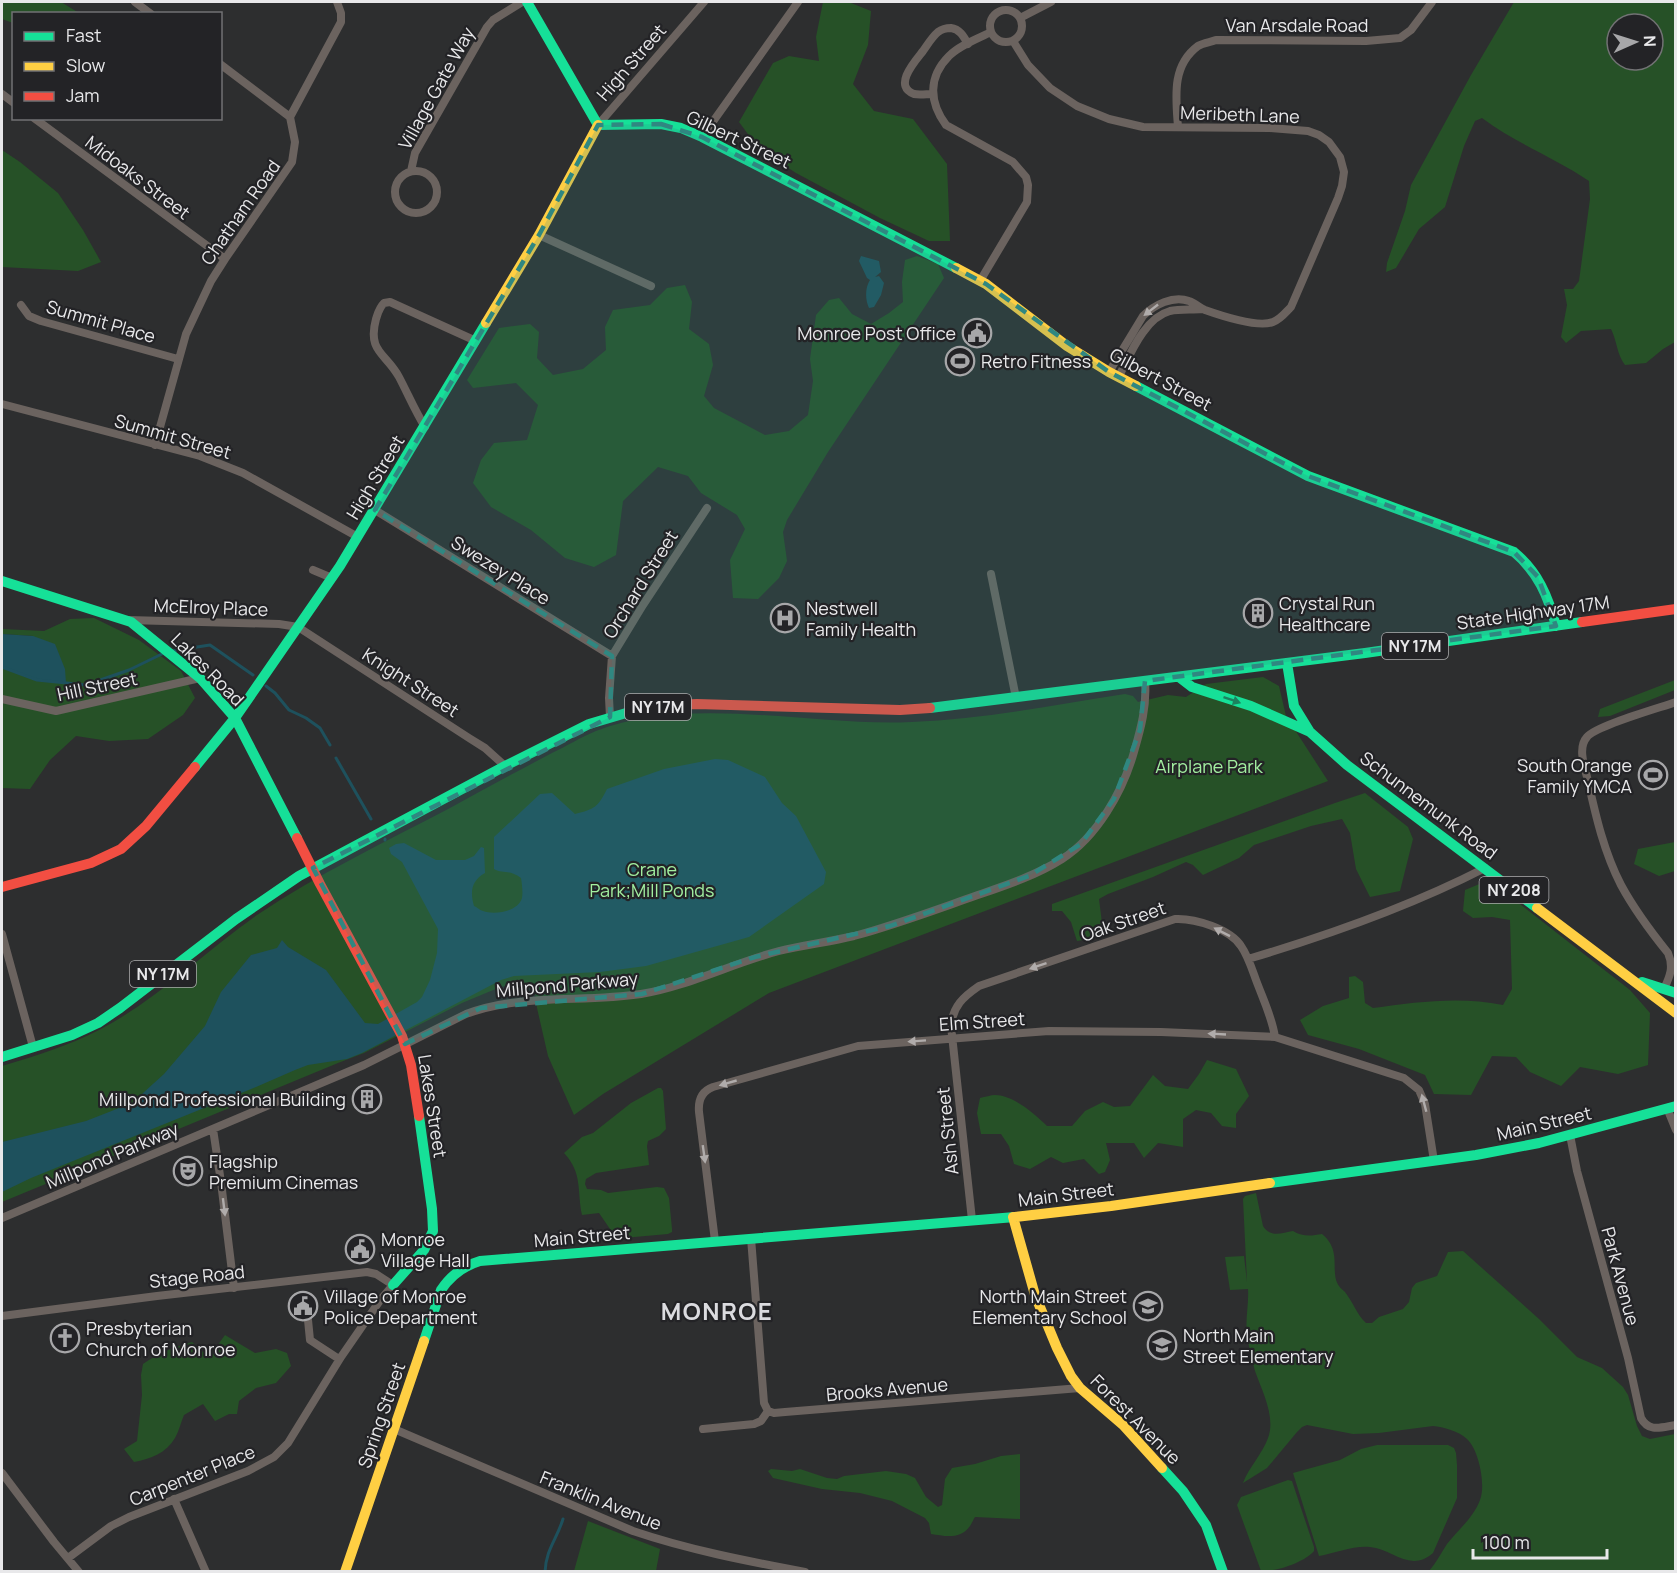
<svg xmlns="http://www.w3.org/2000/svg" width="1677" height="1573" font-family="Manrope,sans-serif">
<rect width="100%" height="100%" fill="#2d2e2f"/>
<path fill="#265127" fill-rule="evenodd" d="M2,2h59l18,11 -65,1 -1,9 -11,-4z
M823,2l28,1 20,8 -3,34 -15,39 21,27 39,8 34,45 3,77h-21l-49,-23 -84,-45 -37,-24 -20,-27 34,-59 16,-7 30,5 -3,-24z
M1514,2h161v340l-12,7 -17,14 -21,2c-8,-10 -8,-24 -14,-36l-30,2 -15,12 -5,-6 6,-32 -3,-16h9l6,-8 11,-82 -1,-18c-34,-23 -74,-38 -107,-63l-7,3 -11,25 -19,61 -26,22 -23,39 -10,4 1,-9 18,-52 6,-26 60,-110zM1617,24h36v36h-36z
M2,150l18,12 38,31 25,37 18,32 -23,9 -76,-4z
M917,256l21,8 6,14 -116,174 -41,68 -4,12 4,29 -8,17 -21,21 -25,-1 -3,-38 15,-31 -8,-14 -36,-22 -13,-17 -30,-9 -35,34 -7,54 -22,12 -29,-9 -34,-28 -40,-23 -18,-24 8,-23 13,-17 33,-3 11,-35 -22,-22 -43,5 -6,-8 32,-52 31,-4 9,8 -2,26 16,17 30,-6 23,-19 -1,-23 8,-17 37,-5 17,-17 18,-3 7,17 -3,27 20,15 4,21 -9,31 10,12 51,27 24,-4 19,-16 5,-34 -3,-22 6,-44 13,-15 10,-2 13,16 19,10 18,-11 14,-11 -1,-20 3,-22z
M94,618l45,22 42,31 14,27 -12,17 -35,24 -39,2 -33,-5 -26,24 -20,29 -28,-1v-121l35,13 -4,-44 -31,-2v-5l42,2 26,-12z
M1263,677l16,9 7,30 42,65 -559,212 -166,101 -29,21 -26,-59 -11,-48 -3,-24h-22l-14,4 -36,15 -98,50 -26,10 -336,139v-136c33,-10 66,-20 97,-36 58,-30 105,-78 158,-115 61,-41 128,-73 193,-107 34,-19 68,-37 102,-55 15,-7 29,-16 44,-22 95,-37 216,-4 316,-9 71,-3 143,-17 213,-28l8,2 5,6 30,-7 18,2 20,-13z
M1675,680v10l-65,26 -12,1 2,-8z
M1365,793l43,34 5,12 -13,52 -30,6 -14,-28 -6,-36 -8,-14 -31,7 -57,19 -15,13 -36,17 -10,-10 -7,-3 -33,15 -45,17 -9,5 3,24 -13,16 -12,2 -6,-19 -9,-11h-10v-7l283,-101z
M1675,842v29l-16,5 -25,-12 4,-15z
M1489,880l141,110 20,23 -2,52 -30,9 -38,-7 -19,19 -31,-14 -14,-15 -24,-1 -21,39 -37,-1 -9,-19 -66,-26 -51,-14 -8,-15 23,-14 26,-8v-21l6,-1 8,6 2,21 8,5c43,-6 87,-12 130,-3l9,-16 -2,-69 -18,-3 -19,1 -10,-7 2,-21z
M1207,1060l29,9 13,27 -13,18v14l-14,-2 -11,-13 -15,-3 -13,9v28l-25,-4 -14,15 -10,-15h-28l4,17 -5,12 -6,2 -15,-15 -21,4 -12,-6 -21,12 -16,-5 -5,-18 -8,-12h-20l-4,-21 3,-15c5,-1 11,-3 15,-3 18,0 40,19 52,31h25l13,-15 18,-9 11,5 16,-1 23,-31 12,11 23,3 11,-15z
M658,1088h3l2,3 3,38 -7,7 -11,5 -1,5 2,19 -53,8 -10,6 -1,5 2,5 14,1 7,3 49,-6 7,1 5,10 3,31v3l-4,2 -56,5 -2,-10 -11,-16 -17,2c-5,-23 1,-42 -18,-62l18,-16 11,-4 38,-30z
M1256,1193l7,33c7,12 19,7 30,5 10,6 18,5 29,3 21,17 7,38 17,52 1,2 4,4 6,6 8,10 12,23 21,31h6l7,-6 24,-8 6,-7 3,-14 4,-5 21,-7 11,-24 15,-1 76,68 38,38 25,11 21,19 5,8 9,31 5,10 8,3 25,-5v137h-246c7,-8 12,-18 18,-27 11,-14 27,-27 33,-44 6,-15 -1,-50 -13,-61 -8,-8 -24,-12 -34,-13l-54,7 -26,1 -46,-9 -5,2 -5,5 -30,36 -24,15c6,-16 20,-30 25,-45 8,-21 -6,-47 -13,-67 -3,-11 -6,-24 -8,-36 -2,-15 2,-31 1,-46l-18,1 -5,-33 19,-1 3,26 -4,-83 2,-3z
M225,1335l30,18 21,-4 11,4 4,13 -15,17 -20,5 -17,13 -2,13h-8l-14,7 -12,-17 -19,11c-3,7 -5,16 -9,23 -9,15 -24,21 -41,24l-10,-13 13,-8 5,-46 -1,-20 2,-11c16,-11 31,-17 49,-22l11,10 14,-6z
M1377,1445h71l6,3 2,5 1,12v33l-24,55c-23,20 -40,-4 -63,-6 -14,-2 -36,6 -51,9l-26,-83 47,-13 21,-11z
M1020,1454v65l-45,-2c-2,3 -3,6 -5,9 -10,14 -25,10 -39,8l-2,-11 -4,-5 -33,-17 -32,-8 -38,-4 -49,-11 -5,-7 3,-2 21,2 8,-2 27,9 10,1 7,-3 42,-5 20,3 9,4 11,19 12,10 4,-2 3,-26 7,-11 23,-4 26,-8z
M1288,1480l4,1 22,66v4c-9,11 -38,21 -53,20l-24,-66 4,-8z
M588,1521l72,28 -4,22h-82z"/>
<path fill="#1e515d" d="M861,256l18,5 2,11 -6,5 4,-1 5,7 -3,12 -7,12 -5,1c-4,-9 -4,-20 1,-28l-3,-2 -8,-17z
M2,634l31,2 22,8 10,25 1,14 -29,-3 -35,-13z
M715,759l13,1 37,17 17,26 14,13 30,56 -2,12 -75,53 -103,29 -46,6 -86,4 -13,4 -139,73 -15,6 -39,6 -13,5 -39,17 -225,91 -29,14v-50l84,-21 46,-18 32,-29 41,-48 16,-34 30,-37 26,-7 5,-8 6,7 38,23 39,53 13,1 39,-22 5,-5 8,-17 7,-27 1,-24 -36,-67 -11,-8 -2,-6 7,-4 8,-1 32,17h29l9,-4 7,-9 3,1 1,25c-14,8 -15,19 -11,33 3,1 5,4 9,5 11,4 35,1 39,-13 1,-6 0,-14 -1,-20 -12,-9 -19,-4 -27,-9v-32l46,-43 12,-1 23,21c20,-5 23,-7 32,-25l57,-20z"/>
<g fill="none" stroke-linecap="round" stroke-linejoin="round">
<path stroke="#1e515d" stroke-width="3" d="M171,651l39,-6 43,30
M2,667l35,13 49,5 43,-15 35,-17
M266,686l9,7 14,17 17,8 14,10 10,17
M336,758l35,61
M385,839v1
M545,1572c1,-23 12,-33 18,-53"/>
<path stroke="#6b635f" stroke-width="8" d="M135,2l16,12
M990 26a16 16 0 1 1 32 0a16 16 0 1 1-32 0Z
M1020,18l31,-16
M1013,41l15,24 22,23 27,18 32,13 34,8 127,1 38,3 11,4 10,7 11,15 4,15 -2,14 -4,12 -47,109c-6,6 -10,12 -18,15 -16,6 -51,-6 -68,-12 -5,-2 -10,-7 -16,-9 -16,-6 -35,4 -46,15l-34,56
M220,64l70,53
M2,94l12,9
M933,94c-6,0 -14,1 -19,0 -22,-8 2,-34 9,-43 5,-7 9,-14 15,-19 4,-3 9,-4 13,-4 9,1 13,9 17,16
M34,118l191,141
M598,125l106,-123
M1178,127c-2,-29 -7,-61 20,-81 5,-3 13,-4 18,-6l150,1 34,-3 11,-8 21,-28
M702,137l96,-135
M395 192a21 21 0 1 1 42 0a21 21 0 1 1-42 0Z
M411,171l4,-18 72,-126 6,-7 29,-18
M539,235l112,51
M980,281l47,-79 1,-17 -2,-8 -13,-15 -67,-37c-17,-23 -18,-48 3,-69 11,-11 28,-17 42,-24
M21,305l8,11 12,5 137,38
M1119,376c11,-21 25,-58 51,-65 10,-2 22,-1 32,-2
M2,404l198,52 43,17 115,64
M425,427c-10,-16 -17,-33 -26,-50 -13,-24 -32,-25 -23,-58 2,-6 3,-11 8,-16l6,-1 86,39
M155,445l31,-111 25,-53 14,-22 67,-97 3,-20 -5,-25 51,-95v-9l-4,-11
M375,510l237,146
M313,570l19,8
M991,574l25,124
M128,620l151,4 19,3 171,111 16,10 20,18
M2,699l54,12 144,-33
M610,717l-1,-19 3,-42 31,-51 64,-97
M2,934l31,113
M1248,959c81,-24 161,-52 237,-91
M1664,989c6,-13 10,-22 4,-36 -17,-21 -34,-44 -47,-68 -17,-33 -25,-68 -33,-104 -3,-13 -11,-33 -1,-44 8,-11 72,-29 89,-35
M1667,1108l9,22
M213,1129l8,53 13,106
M1570,1135l7,36 51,187 13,60c8,15 21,9 35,7
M2,1218l362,-153 102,-51c56,-21 116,-11 175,-20 45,-7 92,-31 138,-43 25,-6 50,-9 75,-15 41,-11 81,-26 121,-40 29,-10 60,-20 87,-37 35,-22 61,-68 72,-107 7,-24 13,-46 11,-71
M972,1220l-21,-194c2,-20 12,-29 28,-40l196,-67c20,-1 55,10 66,27 7,10 11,23 15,34 7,19 16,37 19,57
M751,1238l13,165 4,8
M715,1241l-16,-129c-1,-12 3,-21 14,-25l145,-41 191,-15 112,1 114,5 129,41 15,12 6,14 9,57
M2,1316l155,-20 210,-24 9,2 17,11 -12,14 -40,58 -53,86 -14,14 -26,14 -119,46 -18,9 -43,32
M308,1320l2,20 29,19
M768,1411l6,2 11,-1 295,-24
M394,1429l239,102c56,19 114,30 172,41
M703,1429l51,-5 7,-3 7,-10
M2,1473l52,69 25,30
M174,1499l32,73"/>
<path stroke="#16e098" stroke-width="10" d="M527,2l71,123
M598,125l63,-1 20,4 21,9 254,131
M1136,386l172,90 206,76c24,20 34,44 42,74
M2,581l129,41 69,56 35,40 62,120
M1287,663l7,43 16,26 37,33 190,143
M1179,677l13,10 59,19 59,26
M930,708l435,-55 217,-31
M195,767l40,-49 105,-152 146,-243
M1642,982l34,11
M2,1057l70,-22 26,-12 22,-15 116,-89 63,-43 206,-110 84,-42 44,-13 27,-5 14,-1
M1270,1183l206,-28 63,-12 137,-37
M393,1285l31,-35 9,-19 -1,-22 -13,-93
M424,1341l17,-51c10,-15 22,-24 39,-29l535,-44
M1162,1468l21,23 23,34 17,47"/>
<path stroke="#ffcf43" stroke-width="10" d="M956,268l30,16 81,62 42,26 27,14
M486,323l53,-88 59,-110
M1537,908l139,105
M1013,1217l22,78 22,53 14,28 9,12 43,37 39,43
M1015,1217l96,-11 159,-23
M345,1572l79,-231"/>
<path stroke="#f24e42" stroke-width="10" d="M1582,622l94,-13
M674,705l23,-1 203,6 30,-2
M297,838l23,46 82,152 9,29 8,51
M2,887l89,-24 30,-14 25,-23 49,-59"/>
</g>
<defs><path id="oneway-solid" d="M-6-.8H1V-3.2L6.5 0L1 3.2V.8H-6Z" transform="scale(1.5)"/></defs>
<g fill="#b0acab">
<use href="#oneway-solid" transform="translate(1151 310) rotate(142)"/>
<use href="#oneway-solid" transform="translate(1222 932) rotate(-153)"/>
<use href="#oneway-solid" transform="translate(1038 966) rotate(161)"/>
<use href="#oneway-solid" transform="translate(1217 1034) rotate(-177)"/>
<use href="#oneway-solid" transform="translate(917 1041) rotate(176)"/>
<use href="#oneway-solid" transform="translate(728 1083) rotate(164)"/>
<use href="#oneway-solid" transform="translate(1424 1103) rotate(-105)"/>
<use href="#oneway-solid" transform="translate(704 1154) rotate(82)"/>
<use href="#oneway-solid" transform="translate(224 1207) rotate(83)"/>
</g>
<use fill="#1c825f" href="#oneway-solid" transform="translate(1232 700) rotate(19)"/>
<path fill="#308781" fill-opacity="0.2" stroke="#308781" stroke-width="4.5" stroke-dasharray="12 8" stroke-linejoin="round" d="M661,124l41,13 284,147 123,88 199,104 206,76 24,25 18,49 -411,55 -5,49 -26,69 -33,45 -52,32 -139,50 -135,31 -113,37 -161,14 -76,36 -92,-176 297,-151 2,-61 -237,-146 164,-275 59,-110z"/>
<defs>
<g id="civic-ring" transform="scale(1.5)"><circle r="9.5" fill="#232326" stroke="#a7a7a9" stroke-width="1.5"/><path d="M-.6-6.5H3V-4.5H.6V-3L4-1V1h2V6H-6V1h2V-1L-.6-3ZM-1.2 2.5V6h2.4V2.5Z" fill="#a7a7a9"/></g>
<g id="stadium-ring" transform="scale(1.5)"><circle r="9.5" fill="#232326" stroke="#a7a7a9" stroke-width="1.5"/><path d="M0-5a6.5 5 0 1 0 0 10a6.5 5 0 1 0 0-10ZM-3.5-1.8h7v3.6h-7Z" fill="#a7a7a9"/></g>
<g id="building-ring" transform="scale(1.5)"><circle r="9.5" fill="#232326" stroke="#a7a7a9" stroke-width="1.5"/><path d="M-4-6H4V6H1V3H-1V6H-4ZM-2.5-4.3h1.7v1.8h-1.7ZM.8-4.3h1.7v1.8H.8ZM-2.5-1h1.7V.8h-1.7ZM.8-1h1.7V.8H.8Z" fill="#a7a7a9"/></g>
<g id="hospital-ring" transform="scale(1.5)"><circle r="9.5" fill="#232326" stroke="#a7a7a9" stroke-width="1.5"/><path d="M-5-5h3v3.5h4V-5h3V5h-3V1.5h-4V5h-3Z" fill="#a7a7a9"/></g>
<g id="theatre-ring" transform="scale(1.5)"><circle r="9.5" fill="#232326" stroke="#a7a7a9" stroke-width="1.5"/><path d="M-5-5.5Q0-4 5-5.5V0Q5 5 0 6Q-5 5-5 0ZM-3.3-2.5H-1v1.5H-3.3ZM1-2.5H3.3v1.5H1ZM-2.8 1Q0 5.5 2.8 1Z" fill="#a7a7a9"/></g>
<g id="school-ring" transform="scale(1.5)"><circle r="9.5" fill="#232326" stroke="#a7a7a9" stroke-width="1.5"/><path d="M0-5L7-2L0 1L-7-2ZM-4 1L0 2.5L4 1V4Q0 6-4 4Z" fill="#a7a7a9"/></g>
<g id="church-ring" transform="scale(1.5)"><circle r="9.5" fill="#232326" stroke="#a7a7a9" stroke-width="1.5"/><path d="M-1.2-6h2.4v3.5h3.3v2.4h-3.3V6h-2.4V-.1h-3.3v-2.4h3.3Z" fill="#a7a7a9"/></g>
</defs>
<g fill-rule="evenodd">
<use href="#civic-ring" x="977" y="333"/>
<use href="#stadium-ring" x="960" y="361"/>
<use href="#building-ring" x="1258" y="613"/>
<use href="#hospital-ring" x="785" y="618"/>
<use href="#stadium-ring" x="1653" y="775"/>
<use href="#building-ring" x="367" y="1099"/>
<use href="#theatre-ring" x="188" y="1171"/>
<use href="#civic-ring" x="360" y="1249"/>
<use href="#civic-ring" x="303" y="1306"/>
<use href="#school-ring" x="1148" y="1306"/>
<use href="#church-ring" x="65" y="1338"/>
<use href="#school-ring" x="1162" y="1345"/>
</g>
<g text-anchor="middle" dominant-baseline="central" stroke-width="4.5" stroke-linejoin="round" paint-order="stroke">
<g fill="#232326" stroke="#adadaf" stroke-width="1.5">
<rect x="1382" y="633" width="66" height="26" rx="4.5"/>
<rect x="625" y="694" width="66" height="26" rx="4.5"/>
<rect x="1479.5" y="877" width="69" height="26" rx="4.5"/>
<rect x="130" y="961" width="66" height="26" rx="4.5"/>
</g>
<g font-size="16" font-weight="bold" fill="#e8e8ea">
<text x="1415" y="646">NY 17M</text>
<text x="658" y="707">NY 17M</text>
<text x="1514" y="890">NY 208</text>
<text x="163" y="974">NY 17M</text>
</g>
<g font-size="18" fill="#e8e8ea" stroke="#232326">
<text x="1297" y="25">Van Arsdale Road</text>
<text transform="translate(631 62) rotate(-49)">High Street</text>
<text transform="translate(436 88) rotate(-61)">Village Gate Way</text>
<text transform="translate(1240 114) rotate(2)">Meribeth Lane</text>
<text transform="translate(739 139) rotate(25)">Gilbert Street</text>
<text transform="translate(138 177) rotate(37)">Midoaks Street</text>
<text transform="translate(240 212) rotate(-55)">Chatham Road</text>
<text transform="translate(101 321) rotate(16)">Summit Place</text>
<text transform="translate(1161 379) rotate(28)">Gilbert Street</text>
<text transform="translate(173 436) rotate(16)">Summit Street</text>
<text transform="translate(375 477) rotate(-59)">High Street</text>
<text transform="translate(501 570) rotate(32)">Swezey Place</text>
<text transform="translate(640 584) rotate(-58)">Orchard Street</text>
<text transform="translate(211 607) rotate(2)">McElroy Place</text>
<text transform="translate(1533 612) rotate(-8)">State Highway 17M</text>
<text transform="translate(208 669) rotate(45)">Lakes Road</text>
<text transform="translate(411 682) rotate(33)">Knight Street</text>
<text transform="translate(97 686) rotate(-12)">Hill Street</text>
<text transform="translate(1429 805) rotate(37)">Schunnemunk Road</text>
<text transform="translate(1123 921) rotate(-19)">Oak Street</text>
<text transform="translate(567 984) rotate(-5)">Millpond Parkway</text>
<text transform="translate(982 1021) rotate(-4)">Elm Street</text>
<text transform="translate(433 1106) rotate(81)">Lakes Street</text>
<text transform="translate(1544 1123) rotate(-13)">Main Street</text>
<text transform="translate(947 1131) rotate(-96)">Ash Street</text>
<text transform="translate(112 1155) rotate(-23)">Millpond Parkway</text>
<text transform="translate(1066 1194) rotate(-7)">Main Street</text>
<text transform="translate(582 1236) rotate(-5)">Main Street</text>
<text transform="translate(197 1276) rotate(-6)">Stage Road</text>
<text transform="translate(1621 1276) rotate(75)">Park Avenue</text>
<text transform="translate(887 1389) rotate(-5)">Brooks Avenue</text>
<text transform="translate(381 1415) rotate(-71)">Spring Street</text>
<text transform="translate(1136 1419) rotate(45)">Forest Avenue</text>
<text transform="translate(192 1475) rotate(-22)">Carpenter Place</text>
<text transform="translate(601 1500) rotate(22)">Franklin Avenue</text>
</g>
<g font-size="18" fill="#e8e8ea" stroke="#232326" text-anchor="start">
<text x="956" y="333" text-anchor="end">Monroe Post Office</text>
<text x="981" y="361">Retro Fitness</text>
<text x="1279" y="603">Crystal Run<tspan x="1279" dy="21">Healthcare</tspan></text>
<text x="806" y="608">Nestwell<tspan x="806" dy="21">Family Health</tspan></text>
<text x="1632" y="765" text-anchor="end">South Orange<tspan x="1632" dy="21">Family YMCA</tspan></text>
<text x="346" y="1099" text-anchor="end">Millpond Professional Building</text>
<text x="209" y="1161">Flagship<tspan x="209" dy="21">Premium Cinemas</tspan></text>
<text x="381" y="1239">Monroe<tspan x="381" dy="21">Village Hall</tspan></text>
<text x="324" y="1296">Village of Monroe<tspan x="324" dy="21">Police Department</tspan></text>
<text x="1127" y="1296" text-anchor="end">North Main Street<tspan x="1127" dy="21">Elementary School</tspan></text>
<text x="86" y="1328">Presbyterian<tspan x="86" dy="21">Church of Monroe</tspan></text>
<text x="1183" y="1335">North Main<tspan x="1183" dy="21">Street Elementary</tspan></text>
</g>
<g font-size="18" fill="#a2efa0" stroke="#232326">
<text x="1209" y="766">Airplane Park</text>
<text x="652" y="869">Crane<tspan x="652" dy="21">Park;Mill Ponds</tspan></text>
</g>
<g font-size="24" font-weight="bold" letter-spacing="1.5" fill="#dbdbdf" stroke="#232326">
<text x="717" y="1310">MONROE</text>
</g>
</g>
<rect width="1677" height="1573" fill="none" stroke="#e8e8ea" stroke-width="6"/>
<rect x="12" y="12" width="210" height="108" fill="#232326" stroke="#727274" stroke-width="1.5"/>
<rect x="24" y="32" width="30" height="9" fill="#16e098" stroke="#727274" stroke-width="1.5"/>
<text x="66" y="42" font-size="18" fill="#e8e8ea">Fast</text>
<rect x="24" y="62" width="30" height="9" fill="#ffcf43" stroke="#727274" stroke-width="1.5"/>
<text x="66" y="72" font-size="18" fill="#e8e8ea">Slow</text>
<rect x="24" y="92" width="30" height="9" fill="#f24e42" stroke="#727274" stroke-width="1.5"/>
<text x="66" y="102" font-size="18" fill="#e8e8ea">Jam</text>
<g transform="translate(1635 42) rotate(87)"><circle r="28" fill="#232326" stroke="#727274" stroke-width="1.5"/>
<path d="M0-4.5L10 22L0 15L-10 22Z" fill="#a7a7a9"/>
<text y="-9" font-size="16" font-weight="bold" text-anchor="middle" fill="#e8e8ea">N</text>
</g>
<path d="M1473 1549v9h134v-9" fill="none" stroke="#e8e8ea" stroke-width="3"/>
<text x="1482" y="1549" font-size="18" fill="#e8e8ea" stroke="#232326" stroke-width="4.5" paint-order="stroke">100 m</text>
</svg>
